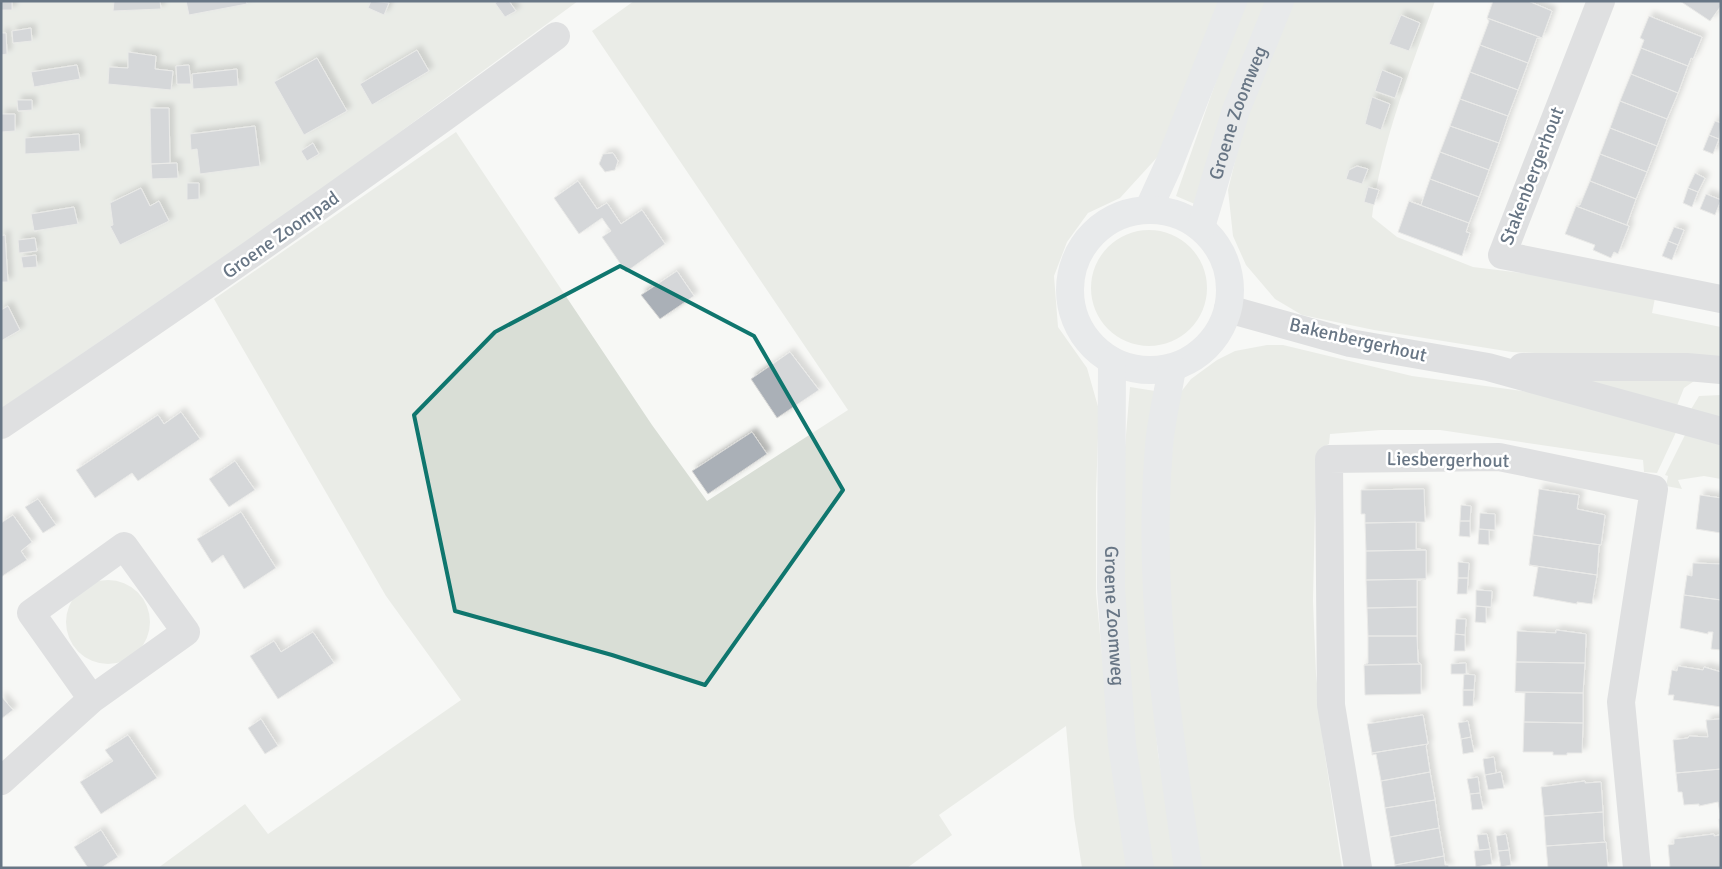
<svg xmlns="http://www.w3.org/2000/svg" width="1722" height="869" font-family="Signika,sans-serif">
<defs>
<filter id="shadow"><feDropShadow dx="4.5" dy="-4.5" stdDeviation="2.5" flood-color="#0004"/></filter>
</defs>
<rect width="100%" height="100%" fill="#f7f8f5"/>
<path fill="#d9ded6" d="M1,1h577l-258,190 -319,218z
M634,1h586l-58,151 -42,46 -32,15 -21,29 -13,34 4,51 29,41 12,42 -3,84v99l14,144 18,131h-46l-8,-51 -8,-91 -127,89 13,20 -45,33h-749l87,-64 23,30 193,-134 -75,-104 -172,-297 242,-167 196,293 55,76 141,-91 -256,-379z
M1244,1h25l-72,204 -21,-9z
M1289,1h146c-25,70 -54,142 -63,216l25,20 76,30 106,13 76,18 -3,15 69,14v35l-209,-10 -138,-22 -72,-15 -27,-16 -29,-34 -13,-29 -5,-46 19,-78z
M1091 288a58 58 0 1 1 116 0a58 58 0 1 1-116 0Z
M1267,345h16l129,31 148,20 118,32 -21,45 -13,-1 -1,-12 -203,-30h-59l-51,4 -1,10c-9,4 -12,8 -13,18l-3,139 3,73 7,68 19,126h-143l-28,-221 -5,-128 11,-122 14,-18 26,-19 18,-9z
M1545,376l152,3 -13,9 -8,20z
M1130,387l25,4 -11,208 14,154 19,115h-24l-20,-122 -11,-158v-106z
M1721,395v26l-31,-10 9,-15z
M1687,431l34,9v39l-17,-3 -26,4 4,9 -16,-3 2,-10 -3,-1z
M66 622a42 42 0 1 1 84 0a42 42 0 1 1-84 0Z"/>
<path fill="#aab0b7" stroke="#d9d9d7" filter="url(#shadow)" d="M1,1h11v9h-11z
M114,1h46l1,8 -48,2z
M186,1h60l1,3 -58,11z
M371,1l18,2 -5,12 -16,-7z
M498,1h11l7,10 -11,6 -10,-14z
M1493,1h35l24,10 -10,27 -55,-20z
M1680,1h41v5l-11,15z
M1401,15l19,8 -11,28 -20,-7z
M1649,16l53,21 -9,22 -2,-1 -3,8 -47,-18 3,-8 -4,-2z
M1487,18l55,20h-5l-9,25 -48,-18 9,-24z
M31,28l1,13 -19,2 -1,-12z
M1,33h5l1,21 -6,1z
M1480,45l48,18 -10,27 -48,-18z
M1641,48l47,18 -10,27 -47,-19z
M417,50l12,21 -57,34 -12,-21z
M128,52l28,4 -1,13 18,2 -2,19 -63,-6 1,-17 19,1z
M317,58l30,53 -43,24 -30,-53z
M77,65l3,14 -46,8 -3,-15z
M189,65l2,19h-14l-1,-18z
M237,69l1,17 -45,3 -1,-15z
M1382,70l20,8 -7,20 -20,-7z
M1470,72l48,18 -10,26 -48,-17z
M1631,74l47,19 -11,26 -47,-18z
M1372,97l18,7 -9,26 -16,-6z
M1460,99l48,17 -9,27 -49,-17z
M17,100h15v10l-14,1z
M1620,101l47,18 -10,27 -47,-18z
M150,108h19l1,55 -19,1z
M1,114h14v17l-14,1z
M1715,121l6,2 -2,16 -10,-4z
M255,126l5,40 -60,8 -3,-25 -6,1 -1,-16z
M1450,126l49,17 -10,27 -49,-18z
M1610,128l47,18 -10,26 -47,-18z
M79,134l1,17 -55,3v-16z
M1709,135l10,4 -6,15 -10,-4z
M313,143l6,11 -12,7 -6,-10z
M1440,152l49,18 -10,27 -49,-18z
M613,153l5,8 -3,9 -10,2 -6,-8 4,-10z
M1600,154l47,18 -11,27 -46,-18z
M177,163l1,15 -26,1 -1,-15z
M1357,166l11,3 -6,15 -16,-5 3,-9z
M1695,173l10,5 -7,14 -10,-4z
M1430,179l49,18 -10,26 -60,-22 12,4z
M578,181l19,28 10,-6 14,21 21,-14 23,34 -39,28 -24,-35 9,-6 -9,-13 -23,16 -25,-36z
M1590,181l46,18 -9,25 2,2 -53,-20 4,-1z
M187,183h12v16l-12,1z
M1368,187l11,3 -5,15 -10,-3z
M141,188l9,18 9,-5 10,20 -49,24 -10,-19 3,-1 -3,-22z
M1688,188l10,4 -6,15 -9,-4z
M1706,194l15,6 -6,15 -15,-6z
M1409,201l60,22 -3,9 4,1 -8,23 -64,-24z
M1576,206l53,20 -11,28 -4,-2 -3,6 -18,-8 2,-5 -30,-11z
M74,207l4,17 -44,7 -3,-17z
M1674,227l10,3 -6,15 -10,-4z
M5,235l3,47h-7v-46z
M35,238l2,13 -18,2 -1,-13z
M1668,241l10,4 -6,15 -10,-4z
M36,255l1,12 -14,1 -2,-11z
M677,271l17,25 -34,23 -19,-24z
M8,306l12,24 -19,11v-31z
M790,352l29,38 -42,28 -26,-39z
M181,412l19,27 -62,42 -6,-8 -37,25 -19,-28 82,-55 6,9z
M752,432l15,22 -59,40 -16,-23z
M235,461l20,29 -26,17 -20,-28z
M1424,489l1,33 -60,1v-9h-4v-24z
M1539,489l40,6 -2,14 28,6 -4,30 -68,-10z
M1700,495l21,3v35l-25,-4z
M38,499l18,26 -13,8 -18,-26z
M1461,505l10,1 -1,15h-10z
M241,512l35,56 -32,21 -21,-34 -11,8 -15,-24z
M1480,513l15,1v16l-16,-1z
M13,515l19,27 -11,9 6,9 -26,17v-54z
M1460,521h10v16l-11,-1z
M1416,522v27l10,1 -60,1 -1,-28z
M1479,529l10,1v15l-11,-1z
M1533,535l68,10 -2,1 -2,29 -68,-10z
M1426,550v29l-60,1v-29z
M1458,562l11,1 -1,15h-10z
M1693,563l28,1v36l-37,-5 3,-20 5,1z
M1529,565l68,10 -5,29 -15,-2v2l-44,-8 5,-29z
M1458,578h10l-1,16h-10z
M1426,579l-9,1v27l-50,1 -1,-28z
M1476,590l16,1 -1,16 -15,-1z
M1684,595l37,5v50l-10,-1 2,-17h-5v2l-28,-6z
M1476,606l10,1v16l-11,-1z
M1417,607v29h-49l-1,-28z
M1456,619h10l-1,16 -10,-1z
M1556,630l30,4 -1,29 -69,-1 1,-31 39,2z
M313,632l21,31 -56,36 -28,-43 24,-15 7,11z
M1455,634l10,1v16h-11z
M1368,636h49l1,26 3,2 -57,1 4,-2z
M1516,662l69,1 -2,30 -68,-1z
M1466,663v11h-15v-10z
M1421,664v30l-56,1 -1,-30z
M1678,666l25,4 1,-3 17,5v35l-48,-7 1,-5h-6l4,-25 5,1z
M1464,674l11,1 -1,15h-11z
M1463,690h11l-1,16h-10z
M1515,692l68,1v30l-59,-1 1,-29z
M1,696l12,14 -12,9z
M1423,715l5,29 -56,9 -5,-29z
M261,719l17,27 -13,8 -17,-26z
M1721,719v50l-45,4 -3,-33 15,-2 1,-2 19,1 -2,-17z
M1468,721l3,16 -10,2 -3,-16z
M1524,722l59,1 -1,30h-15v2h-14v-3h-30z
M128,735l29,43 -56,36 -21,-32 33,-21 -8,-11z
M1471,737l3,15 -11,2 -2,-15z
M1428,744l-2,2 4,26 -49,9 -5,-27 -4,1v-2z
M1494,757l2,16 -11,2 -2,-16z
M1721,769v50l-3,-17 -19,4v-2l-15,1 -2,-13h-4l-2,-19z
M1430,772l5,28 -50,8 -4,-27z
M1501,772l3,16 -16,2 -3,-15z
M1478,777l2,16 -10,1 -3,-15z
M1585,781v2l16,-1 2,30 -59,4 -3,-29z
M1480,793l3,16 -11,1 -2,-16z
M1435,800l4,28 -49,9 -5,-29z
M1603,812l1,28 2,2 -60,4 -2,-30z
M1719,819h2v49h-51l-2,-23 6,-1v-5l40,-5v2l6,-1z
M1439,828l5,28 -49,9 -5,-28z
M101,830l17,27 -17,11h-13l-14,-21z
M1487,834l3,15 -11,1 -2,-15z
M1506,834l3,16 -11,1 -2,-15z
M1606,842l2,26h-60l-2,-22z
M1490,849l2,15 -16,3 -2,-16z
M1509,850l2,15 -10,2 -3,-16z
M1444,856l1,9h3l1,3h-54v-3z"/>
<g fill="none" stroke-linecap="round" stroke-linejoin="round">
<path stroke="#c1c4c8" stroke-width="28" d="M1601,1l-99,254 219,44
M1228,309l122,34 138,24 233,64
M1522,367h165l34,3
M1,425c188,-126 373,-255 555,-389
M124,546l62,86 -94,67 -61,-86z
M1,781l91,-82
M1358,868l-27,-163 -2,-246 170,-2 155,32 -33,213 16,166"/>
<g stroke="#d5d9dd" stroke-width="28">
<path d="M1148,210l21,-46 64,-163"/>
<circle cx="1150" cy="290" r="80"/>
<path id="s1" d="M1201,227l35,-117 44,-109"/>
<path id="s2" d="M1112,361l-1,227 11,157 18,123"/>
<path d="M1172,368c-4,26 -11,52 -13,78 -12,141 9,283 29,422"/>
</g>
</g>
<path d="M0 0H1722V869H0ZM620,266l134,70 89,154 -138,195 -93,-30 -157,-44 -41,-196 81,-83z" fill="#f7f8f5" fill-opacity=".55" fill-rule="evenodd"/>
<path fill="none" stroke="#0f766e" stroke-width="4" stroke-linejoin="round" d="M620,266l134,70 89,154 -138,195 -93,-30 -157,-44 -41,-196 81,-83z"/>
<g text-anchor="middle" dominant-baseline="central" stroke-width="5" stroke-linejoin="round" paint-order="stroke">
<g font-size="19" fill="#687685" stroke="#fff">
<text stroke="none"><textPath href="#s1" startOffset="120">Groene Zoomweg</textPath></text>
<text transform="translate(1532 176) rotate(-69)">Stakenbergerhout</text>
<text transform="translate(281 235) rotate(-35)">Groene Zoompad</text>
<text transform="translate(1358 340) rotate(13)">Bakenbergerhout</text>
<text transform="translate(1448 460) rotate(1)">Liesbergerhout</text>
<text stroke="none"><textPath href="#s2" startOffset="255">Groene Zoomweg</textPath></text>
</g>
</g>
<rect width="1722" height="869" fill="none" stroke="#687685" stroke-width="5"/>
</svg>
